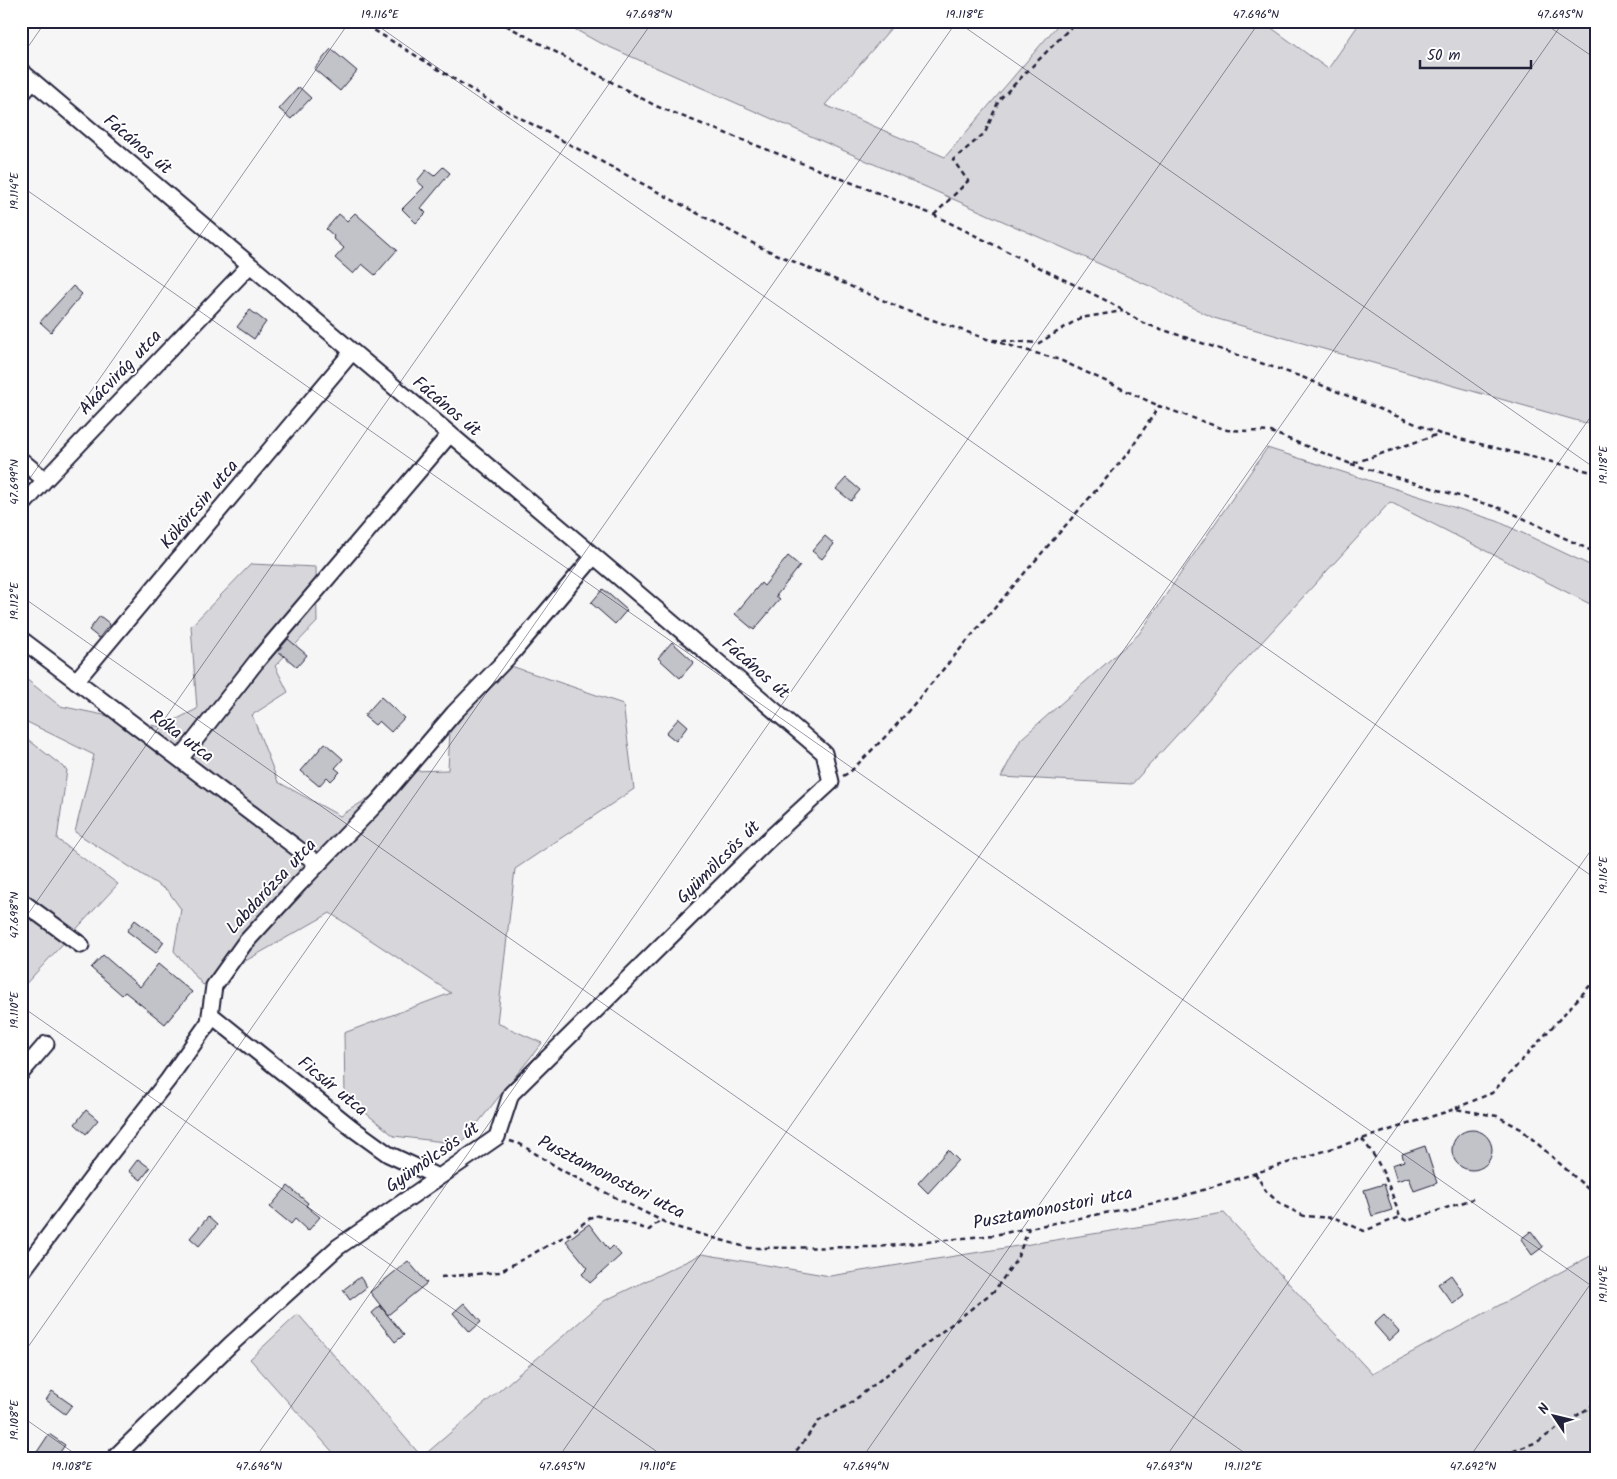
<svg xmlns="http://www.w3.org/2000/svg" width="1617" height="1479" font-family="Kalam,sans-serif">
<rect width="100%" height="100%" fill="#f6f6f7"/>
<filter id="ink" filterUnits="userSpaceOnUse"><feTurbulence type="fractalNoise" baseFrequency=".02" numOctaves="2"/><feDisplacementMap in="SourceGraphic" scale="10" xChannelSelector="R" yChannelSelector="G"/><feConvolveMatrix kernelMatrix="1 2 1 2 8 2 1 2 1" color-interpolation-filters="sRGB"/></filter>
<g filter="url(#ink)">
<path fill="#d7d7db" stroke="#7c7c8b" d="M560,21h337l-72,84 120,52 116,-136h201l66,48 33,-48h235v405l-382,-108 -60,-30 -558,-247z
M1267,448l230,73 99,47v39l-206,-105 -258,282 -131,-7 20,-38 118,-105z
M251,564l65,3 1,55 -42,44 13,26 -36,23 26,67 62,34 71,-45 37,-1 2,-40 58,-65 115,39 11,85 -119,80 -18,154 45,20 -81,101 -67,-8 -49,-40 -1,-63 107,-40 -121,-80 -127,72 -29,-34 7,-42 -13,-18 -93,-59 19,-77 -73,-36v-44l39,31 101,21 36,-18 -6,-83z
M21,734l46,36 -10,69 61,45 -97,105z
M1224,1213l148,161 224,-121v205h-1258l-88,-99 48,-45 124,143 182,-156 98,-47 128,22z"/>
<path fill="#c2c2c9" stroke="#22223b" d="M331,49l26,22 -17,20 -26,-22z
M299,87l12,11 -20,21 -12,-10z
M443,167l7,6 -29,35 5,5 -10,10 -14,-14 22,-22 -7,-6 9,-11 8,6z
M355,213l42,37 -22,25 -13,-11 -9,10 -18,-16 9,-10 -11,-10 1,-2 -8,-7 13,-15 8,7z
M73,286l9,8 -31,38 -11,-10z
M250,310l16,12 -12,17 -17,-12z
M846,478l14,12 -9,11 -15,-12z
M825,536l9,8 -12,15 -10,-8z
M788,556l12,10 -24,30 4,3 -26,31 -19,-16 26,-31 3,3z
M603,589l24,21 -12,14 -24,-21z
M100,616l10,8 -11,14 -10,-8z
M288,639l19,16 -10,12 -19,-16z
M672,642l22,20 -14,16 -22,-20z
M381,697l23,21 -13,14 -12,-11 -4,4 -11,-9z
M679,718l9,8 -12,15 -10,-8z
M325,743l18,16 -8,9 5,4 -9,9 -4,-4 -8,9 -18,-15z
M135,920l29,22 -8,11 -29,-22z
M103,955l37,32 18,-23 34,28 -27,32 -40,-32 -3,3 -31,-27z
M86,1110l12,10 -12,14 -11,-10z
M1452 1150a20 20 0 1 1 40 0a20 20 0 1 1-40 0Z
M1425,1146l12,37 -23,8 -5,-14 -12,4 -5,-16 12,-4 -2,-7z
M948,1150l10,10 -30,33 -10,-10z
M138,1159l12,9 -9,12 -12,-9z
M1384,1184l8,26 -20,6 -8,-26z
M288,1186l20,17 -2,3 14,11 -12,14 -13,-12 -4,5 -21,-17z
M208,1217l9,8 -18,21 -9,-8z
M589,1224l20,26 4,-4 8,9 -31,28 -8,-9 6,-6 -22,-27z
M1531,1231l12,16 -11,8 -11,-16z
M408,1261l19,22 -39,32 -18,-23z
M1451,1275l14,20 -12,9 -15,-20z
M360,1277l7,10 -17,13 -7,-10z
M464,1303l17,19 -11,10 -17,-19z
M380,1306l24,29 -9,7 -23,-29z
M1384,1315l15,17 -10,9 -15,-17z
M52,1391l20,14 -7,9 -19,-14z
M49,1434l16,11 -9,13h-11l-8,-6z"/>
<g fill="none" stroke-linecap="round" stroke-linejoin="round">
<g stroke="#22223b" stroke-width="19">
<path id="minor" d="M21,71l593,502 210,180 7,29 -64,59 -256,253 -14,43 -159,110 -108,98 -116,113
M21,95l12,-14
M21,460l24,20
M21,507l24,-27 205,-215
M21,639l297,225
M76,681l276,-329
M180,759l76,-97 194,-228
M21,901l60,44
M210,1014l142,114 36,26 50,23
M21,1073l25,-29
M21,1273l79,-106 68,-87 41,-58 5,-36 30,-42 56,-61 78,-81 76,-89 59,-61 81,-96"/>
</g>
<path stroke="#22223b" stroke-width="2.5" stroke-dasharray="5 4" stroke-linecap="butt" d="M359,21l141,86 260,140 150,65 77,27 73,21 99,46
M498,21l158,85 278,109 175,87 34,21 159,54 138,57 156,39
M934,215l34,-34 -15,-21 32,-27 14,-33 78,-79
M993,340l46,3 41,-25 43,-7
M1351,464l155,46 90,43
M843,776l7,-4 43,-43 116,-138 120,-139 30,-46 68,24 44,2 80,32 88,-30
M1456,1108l36,-15 104,-114
M1362,1139c21,26 27,47 38,78l7,4 66,-22
M510,1141l10,3 45,28 107,54 77,22 129,-1 116,-12 181,-36 280,-90 42,7 24,13 75,67
M1255,1173l11,18 14,13 24,12 31,2 29,13 36,-14
M441,1277l58,-5 72,-39 23,-18 34,8 21,7 12,-10
M791,1458l28,-37 29,-16 146,-114 23,-32 12,-31
M1496,1458l41,-16 59,-39"/>
<use href="#minor" stroke="#fff" stroke-width="15"/>
</g>
</g>
<path fill="none" stroke="#22223b" stroke-width="1" stroke-opacity="0.45" d="M371,21l1225,858M956,21l640,448M1541,21l55,38M21,57l25,-36M21,186l1575,1103M21,491l329,-470M21,596l1231,862M21,924l632,-903M21,1006l645,452M21,1357l936,-1336M21,1416l60,42M255,1458l1005,-1437M558,1458l1006,-1437M862,1458l734,-1049M1165,1458l431,-615M1469,1458l127,-182"/>
<g text-anchor="middle" dominant-baseline="central" stroke-width="4" stroke-linejoin="round" paint-order="stroke">
<g font-size="18" fill="#22223b" stroke="#fff">
<text transform="translate(137 145) rotate(40)">Fácános út</text>
<text transform="translate(121 373) rotate(-46)">Akácvirág utca</text>
<text transform="translate(446 407) rotate(40)">Fácános út</text>
<text transform="translate(200 505) rotate(-50)">Kökörcsin utca</text>
<text transform="translate(755 669) rotate(41)">Fácános út</text>
<text transform="translate(181 737) rotate(37)">Róka utca</text>
<text transform="translate(719 863) rotate(-45)">Gyümölcsös út</text>
<text transform="translate(272 887) rotate(-47)">Labdarózsa utca</text>
<text transform="translate(332 1087) rotate(39)">Ficsúr utca</text>
<text transform="translate(433 1158) rotate(-35)">Gyümölcsös út</text>
<text transform="translate(611 1178) rotate(27)">Pusztamonostori utca</text>
<text transform="translate(1053 1209) rotate(-11)">Pusztamonostori utca</text>
</g>
</g>
<rect width="1617" height="1479" fill="none" stroke="#fff" stroke-width="55"/>
<g transform="translate(1554 1416) rotate(305)" stroke="#ffffff" stroke-width="4" paint-order="stroke">
<path d="M0-4L9 19L0 12L-9 19Z" fill="#22223b"/>
<text y="-8" font-size="14" font-weight="bold" text-anchor="middle" fill="#22223b">N</text>
</g>
<path d="M1420 60v8h111v-8" fill="none" stroke="#22223b" stroke-width="2.5"/>
<text x="1427" y="60" font-size="15" fill="#22223b" stroke="#ffffff" stroke-width="4" paint-order="stroke">50 m</text>
<rect x="28" y="28" width="1562" height="1424" fill="none" stroke="#22223b" stroke-width="2"/>
<g font-size="12" text-anchor="middle" fill="#22223b">
<text x="380" y="18">19.116°E</text>
<text x="649" y="18">47.698°N</text>
<text x="965" y="18">19.118°E</text>
<text x="1256" y="18">47.696°N</text>
<text x="1560" y="18">47.695°N</text>
<text transform="translate(14 191) rotate(-90)" y="4">19.114°E</text>
<text transform="translate(1603 465) rotate(-90)" y="4">19.118°E</text>
<text transform="translate(14 482) rotate(-90)" y="4">47.699°N</text>
<text transform="translate(14 601) rotate(-90)" y="4">19.112°E</text>
<text transform="translate(1603 875) rotate(-90)" y="4">19.116°E</text>
<text transform="translate(14 915) rotate(-90)" y="4">47.698°N</text>
<text transform="translate(14 1010) rotate(-90)" y="4">19.110°E</text>
<text transform="translate(1603 1284) rotate(-90)" y="4">19.114°E</text>
<text transform="translate(14 1420) rotate(-90)" y="4">19.108°E</text>
<text x="72" y="1470">19.108°E</text>
<text x="259" y="1470">47.696°N</text>
<text x="562" y="1470">47.695°N</text>
<text x="658" y="1470">19.110°E</text>
<text x="866" y="1470">47.694°N</text>
<text x="1169" y="1470">47.693°N</text>
<text x="1243" y="1470">19.112°E</text>
<text x="1473" y="1470">47.692°N</text>
</g>
</svg>
